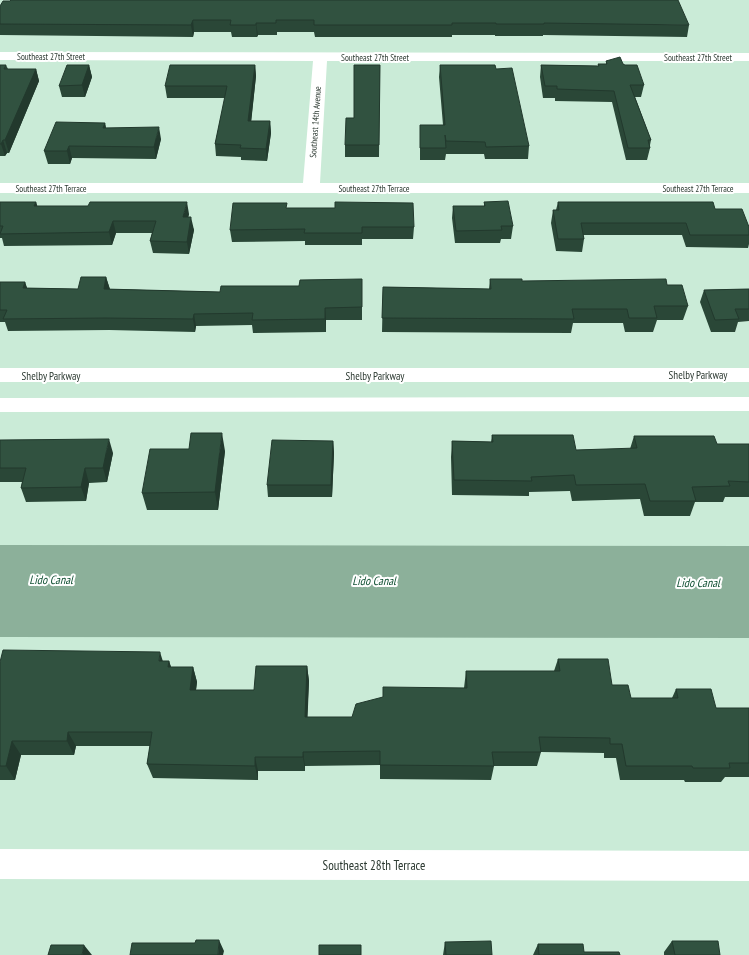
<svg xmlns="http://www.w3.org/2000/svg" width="749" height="955" font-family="'PT Sans Narrow',sans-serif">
<rect width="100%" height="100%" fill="#caebd7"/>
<path fill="#8cb09a" d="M0,545l749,1v92l-749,-1z"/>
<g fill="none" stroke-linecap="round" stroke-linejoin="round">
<path fill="#fff" fill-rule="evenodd" d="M0,52l749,1v8h-422l-7,122h429v10h-749v-10h303l10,-122 -313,-1z
M0,368h749v14h-749z
M749,397v14l-749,1v-14z
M0,849l749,2v30l-749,-2z"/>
</g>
<path fill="#2a4737" d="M0,6l689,19 -2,12 -144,-2v1h-48v-1h-43v2h-137l-1,-5h-37v3h-19l-1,2h-25l-1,-5h-37l-1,5 -193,-2z
M606,61l17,3 21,21 -3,12h-6l16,43 -1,5v3l-3,12h-21l-14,-58 -57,-1v-3h-12l-3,-21 1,-12 57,1v-2h8z
M0,65h6l2,4h28l3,12 -30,72h-2l-2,3h-5z
M89,65l3,12 -7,20h-23l-3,-11z
M255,65l1,11 -5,45h19l1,12 -4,28 -26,-1v-3l-25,-1 -1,-12 10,-46h-58l-2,-12z
M380,65l-1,92h-34v-12l9,-27z
M440,65l56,4 33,77 -1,13h-43l-1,-5h-38l-1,6h-25v-35h23l-4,-48z
M105,123l1,5 55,11 -5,20 -84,-1 -2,6h-22l-4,-13z
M0,202h36l1,4h51l101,8 -1,3 6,13 -5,24 -36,-1 -3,-12 2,-8h-36l-4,12 -108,1 -2,-8h-2z
M484,202l29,24 -2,13h-10l-1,4h-45l-3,-25 1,-12h31z
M558,202l157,7 34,18v17l-1,4 -62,-1 -4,-12h-99l1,4 -2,13 -26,-1 -5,-28 2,-13h3z
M287,208l127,19 -1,12h-51v6h-57v-4l-73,1 -2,-12z
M106,277l4,12 110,3 79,-6 63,-7v41h-36v12l-73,1 -1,-8 -56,1 -1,6 -86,-2 -101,1 -3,-9h-5v-40h25l2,6 51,1z
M490,279l32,2 145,4 21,21 -5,14h-26l-4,12h-28l-2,-9h-50l-2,10 -189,-1 1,-45 106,2z
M749,289v32l-11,1 -3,10h-24l-11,-30 4,-12z
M492,435l84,15 54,-1 4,-13 83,8h32v53h-24l-2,5h-28l-5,14h-46l-4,-17 -68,2 -2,-10 -41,1v4l-77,-1 -1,-38 1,-16 39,1z
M0,440l113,13 -6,29 -18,1 -3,18 -60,1 -5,-14 1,-6h-22z
M333,441l1,12 -2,44h-64l-1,-12z
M225,451l-7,59h-71l-5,-17z
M558,659l54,26 19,13h41l4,-9 40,19h33v69h-24l-4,5h-36l-1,-2h-64l-4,-22h-12v-5l-63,-1 -4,14h-43l-3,14 -111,-1v-14l-75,1v5h-47v9l-105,-2 -6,-14 3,-18h-74l-2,9h-53l-6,25h-15v-118l169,-1 2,6h22l4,15 -1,8h58l53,-24 2,15 -2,36h45l112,-29 2,-17h88z
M672,941l48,14h-56v-3z
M445,942l47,13h-49z
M538,944l46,8 36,3h-87z"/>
<path fill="#22392d" d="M193,20l1,12 -1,5 -2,-12z
M256,23l2,12 -1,2 -1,-12z
M89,65l3,12 -7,20 -3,-12z
M255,65l1,11 -6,57 -2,-12z
M36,69l3,12 -30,72 -4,-13z
M270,121l1,12 -4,28 -1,-12z
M105,123l2,12 -4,-7z
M159,127l2,12 -5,20 -2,-12z
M3,140l4,13 -2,3 -4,-12z
M69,146l3,12 -2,6 -3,-13z
M36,202l4,12 -6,-8z
M187,202l2,12 -4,16 -2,-13z
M191,217l3,13 -5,24 -2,-12z
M113,221l3,12 -4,12 -3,-13z
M106,277l4,13 -6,-1z
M25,282l4,12 -6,-6z
M325,308l1,12v12l-1,-13z
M194,314l2,12 -1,6 -2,-13z
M222,433l3,18 -7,59 -3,-18z
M109,439l4,14 -6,29 -4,-14z
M333,441l1,12 -2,44 -1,-12z
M85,468l4,15 -3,18 -5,-14z
M160,652l5,16 -6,-7z
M169,661l5,15 -6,-9z
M307,666l2,15 -2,51 -2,-15z
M193,667l4,15 -3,23 -4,-15z
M68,732l8,14 -2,9 -7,-14z
M12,741l9,14 -6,25 -9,-14z
M303,752l2,14v5l-2,-14z
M255,757l3,14v9l-3,-14z
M219,940l5,11 -1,4h-5z
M84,945l8,10h-10z"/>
<path fill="#315240" stroke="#22392d" d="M11,0h667l11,25 -145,-2v1h-48v-1h-44v2h-138v-5h-38v3h-20v2h-26l1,-5h-38l-2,5 -191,-1v-18l3,-5h7z
M620,57l3,7 2,1h12l7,20h-14l21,55h-3l2,8h-22l-14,-57 -57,-2v-3h-12l-4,-21 58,1 -1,-2h9l-1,-3z
M0,65h6l-2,4h32l-31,71h-2l-2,4h-1z
M67,65h22l-7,20 -23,1z
M170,65h85l-7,56h22l-4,28 -26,-1 1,-3 -26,-1 12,-58h-62z
M354,65h26l-1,80h-34l1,-27h8z
M440,65h55l1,4 16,-1 17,78 -43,1 -1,-5 -39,-1 -1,-6 1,13h-26v-23h25z
M56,122l49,1 -2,5 56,-1 -5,20 -85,-1 -2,5h-23z
M508,201l5,25h-12l1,4 -46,1 -3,-25h32l-1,-4z
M0,202h36l-2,4h54l2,-4h97l-4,15h8l-4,25 -37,-1 6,-20h-43l-4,11 -109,2 3,-8h-3z
M335,202l78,1 1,24h-52v6h-58l1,-4 -75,1 3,-27h54l-1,5h49z
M558,202h155l2,7h27l7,18v8h-59l-4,-12h-105l3,16h-26l-5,-29h6z
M81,277h25l-2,12 116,3 1,-6h78l1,-6 62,-1v28l-37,1v11l-73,1 1,-7 -59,1 -1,5 -88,-1 -102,1 4,-9h-7v-28h25l-2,6 55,1z
M490,279h32v2l144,-2 1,6h15l6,21h-34l3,12h-28l-2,-9h-55l2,10 -192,-1 1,-31 108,2z
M749,289v20h-14l4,10 -24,1 -11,-30z
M191,433h31l-7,59 -73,1 8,-44h39z
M492,435h81l3,15 61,-2 -3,-12h80l3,8h32v38l-21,-1 2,5 -38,1 4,14h-46l-5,-17 -69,1 -2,-10 -43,2 1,4 -78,-1 -2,-39 41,1z
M109,439l-6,29h-18l-4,19 -60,1 5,-20h-26v-28z
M272,440l61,1 -2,44h-64z
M3,650l157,2 -1,9h10l-1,6h25l-3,23h64l2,-24h51l-2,51h47l4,-13 27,-7v-10l84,1 -1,-17h94l-2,-12h50l4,26h16l3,13h47l-2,-9h35l5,19h33v55h-20l1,5h-37l-1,-2h-66l-4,-22h-12v-6l-71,-1 2,15h-49l2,14 -114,-1v-14l-77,1v5h-48v9l-108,-2 5,-32h-84l-1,9h-55l-6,25h-6v-104z
M196,940h23l-1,15h-88l2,-12h63z
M491,941l1,14h-46l-1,-13z
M672,941h46l2,14h-45z
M538,944h45l1,8h35l1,3h-81z
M51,945h33l-2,10h-34z
M319,945h42v10h-42z"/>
<g text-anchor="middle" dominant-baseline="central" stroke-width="4" stroke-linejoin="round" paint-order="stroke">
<g font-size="9" fill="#2d3a32" stroke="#fff">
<text x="51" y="56">Southeast 27th Street</text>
<text x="375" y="57">Southeast 27th Street</text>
<text x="698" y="57">Southeast 27th Street</text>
<text transform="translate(315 122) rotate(-86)">Southeast 14th Avenue</text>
<text x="51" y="188">Southeast 27th Terrace</text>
<text x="374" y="188">Southeast 27th Terrace</text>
<text x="698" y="188">Southeast 27th Terrace</text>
</g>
<g font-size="11" fill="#2d3a32" stroke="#fff">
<text x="698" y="375">Shelby Parkway</text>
<text x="51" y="376">Shelby Parkway</text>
<text x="375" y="376">Shelby Parkway</text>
</g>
<g font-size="12" font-style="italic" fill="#145336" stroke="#fff">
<text x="51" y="579">Lido Canal</text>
<text x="374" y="580">Lido Canal</text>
<text x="698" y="582">Lido Canal</text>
</g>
<g font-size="13" fill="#2d3a32" stroke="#fff">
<text x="374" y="865">Southeast 28th Terrace</text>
</g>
</g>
</svg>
